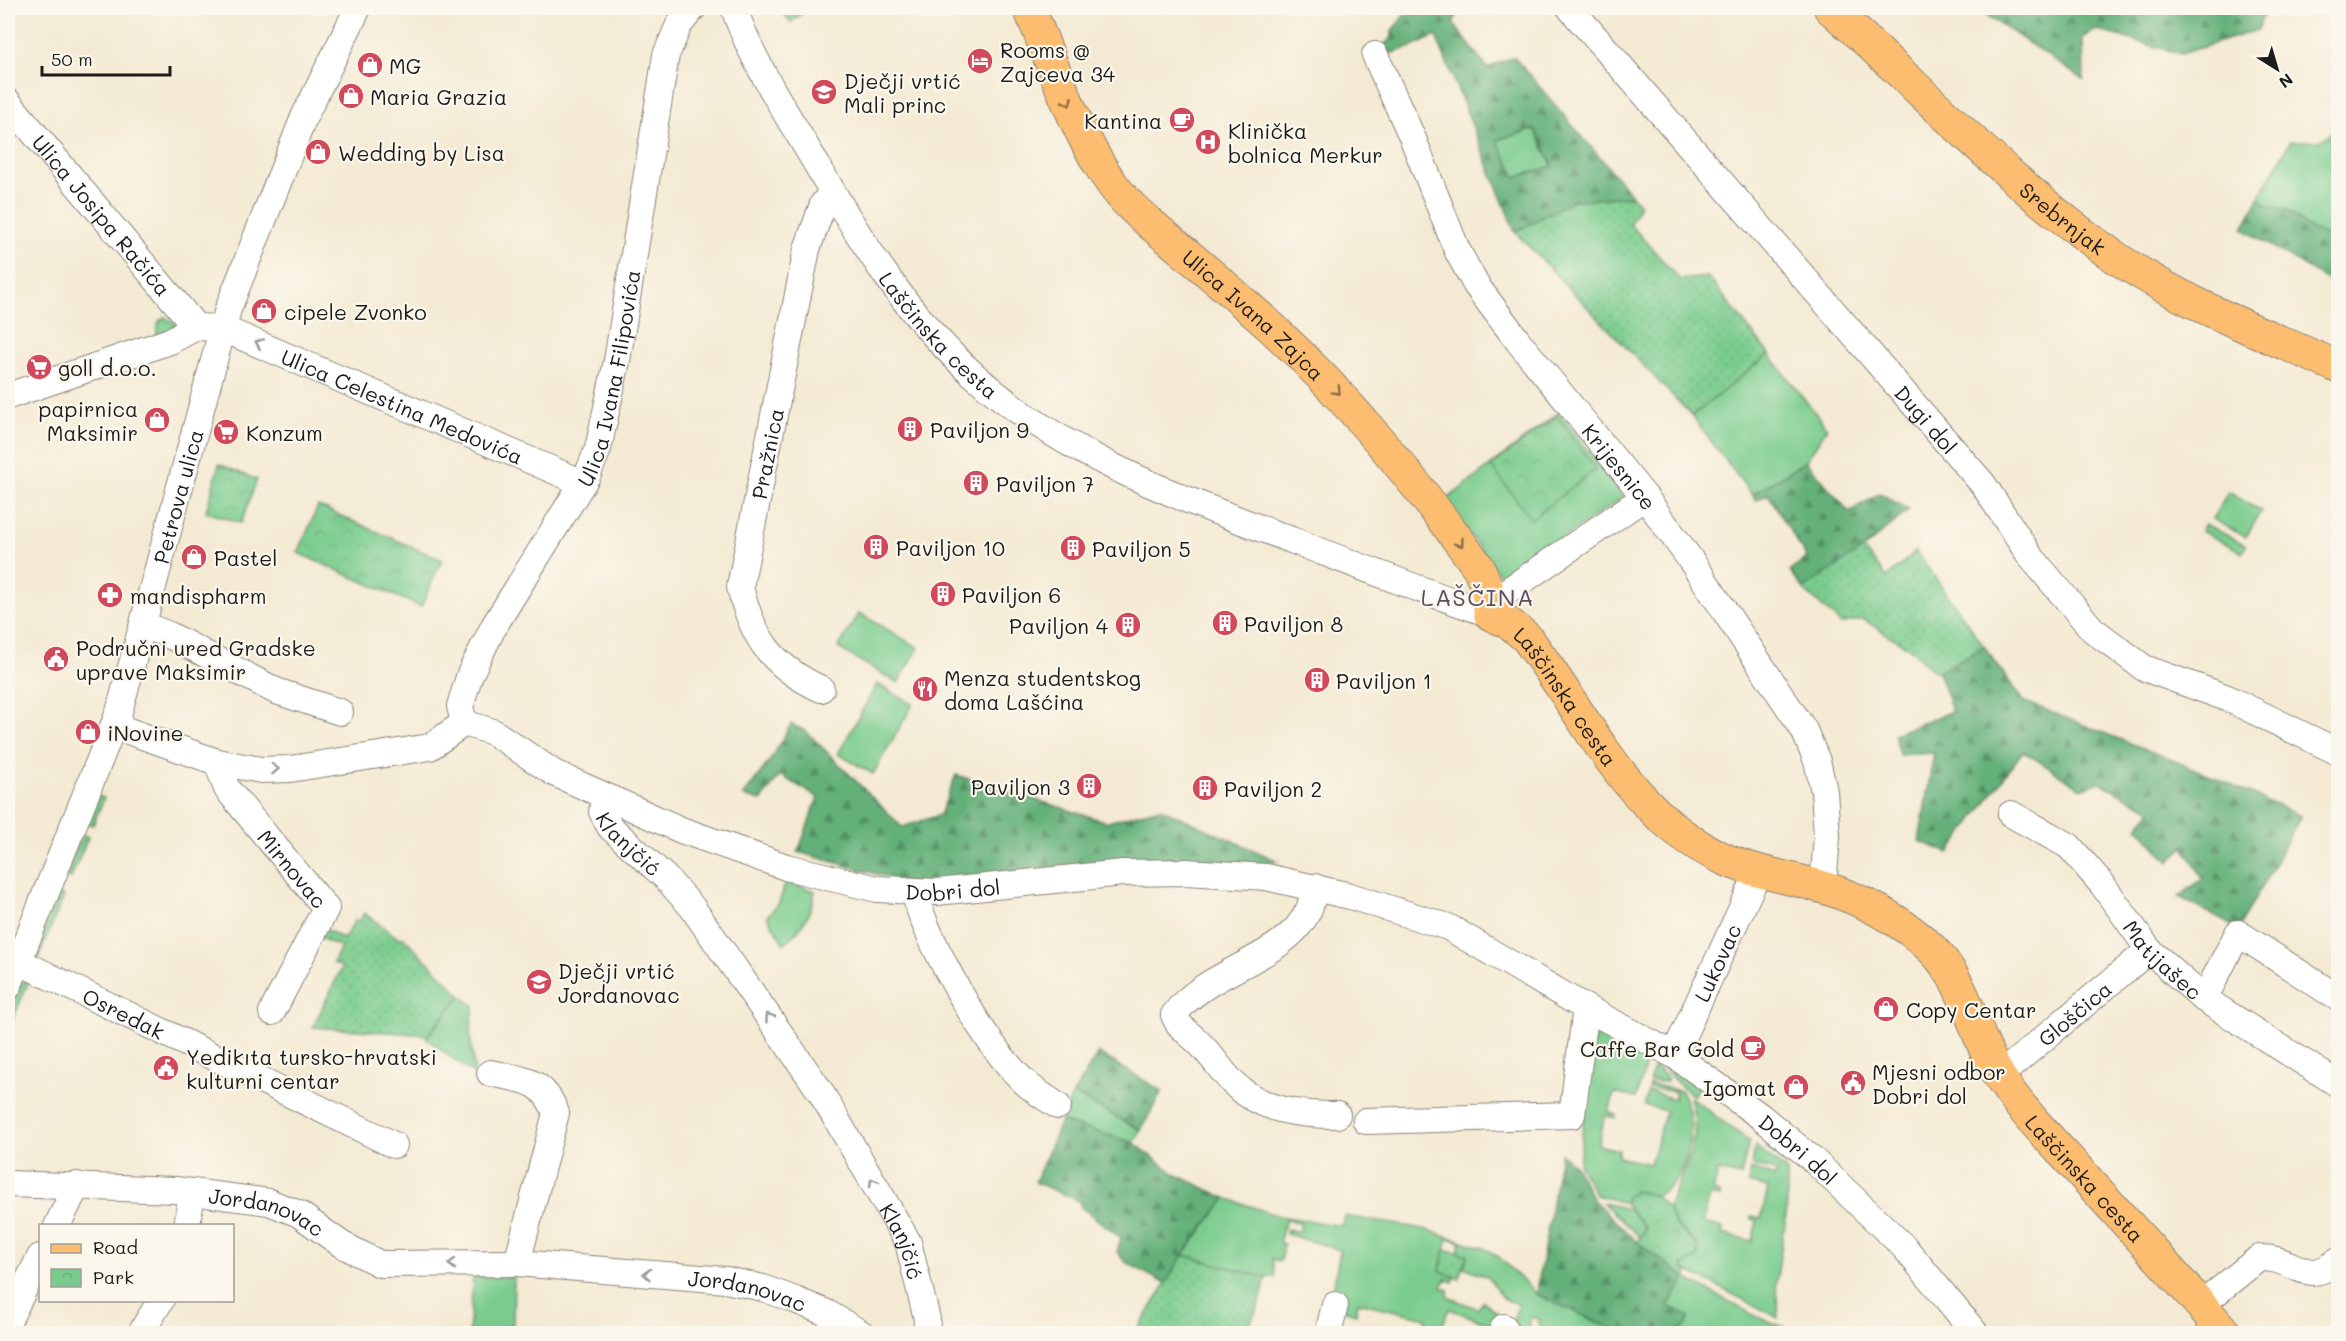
<svg xmlns="http://www.w3.org/2000/svg" width="2346" height="1341" font-family="Mali,sans-serif">
<defs>
<pattern id="forest-firs" width="22" height="20" patternUnits="userSpaceOnUse" patternTransform="scale(1.5)"><rect width="22" height="20" fill="#63b079"/><path d="M5 1l3.5 6h-7zM16 11l3.5 6h-7z" fill="#518e62"/></pattern>
<pattern id="park-crowns" width="20" height="18" patternUnits="userSpaceOnUse" patternTransform="scale(1.5)"><rect width="20" height="18" fill="#7acc8e"/><path d="M2 6a3 3 0 1 1 6 0M12 15a3 3 0 1 1 6 0" fill="none" stroke="#69af7a"/></pattern>
<pattern id="garden-dots" width="8" height="8" patternUnits="userSpaceOnUse" patternTransform="scale(1.5)"><rect width="8" height="8" fill="#7acc8e"/><path d="M2 2h.1M6 6h.1" fill="none" stroke="#69af7a" stroke-width="1.8" stroke-linecap="round"/></pattern>
</defs>
<rect width="100%" height="100%" fill="#fbf7ec"/>
<filter id="ink" filterUnits="userSpaceOnUse"><feTurbulence type="fractalNoise" baseFrequency=".0167" numOctaves="2"/><feDisplacementMap in="SourceGraphic" scale="12" xChannelSelector="R" yChannelSelector="G"/><feConvolveMatrix kernelMatrix="1 2 1 2 8 2 1 2 1" color-interpolation-filters="sRGB"/></filter>
<filter id="wash" filterUnits="userSpaceOnUse"><feTurbulence type="fractalNoise" baseFrequency=".008" numOctaves="4" result="noise"/><feDisplacementMap in="SourceGraphic" scale="24" xChannelSelector="R" yChannelSelector="G"/><feGaussianBlur stdDeviation="1.35" result="paint"/><feColorMatrix in="noise" values="0 0 0 0 0 0 0 0 0 0 0 0 0 0 0 0 0 1.4 0 .05"/><feComposite in="paint" operator="in"/></filter>
<g filter="url(#wash)">
<rect width="100%" height="100%" fill="#f4ead3"/>
<path fill="#7acc8e" stroke="#4b7455" stroke-width="1.5" d="M778,8h30l-17,14z
M2338,128v112l-27,-10 -24,-20 -19,-5 -9,-7 31,-57h30z
M1535,129l18,38 -37,10 -20,-37z
M165,317l12,8 -21,13 3,-17z
M1769,354l58,74 -21,33 -54,34 -60,-79z
M1559,412l65,85 -119,80 -6,-3 -54,-73z
M2228,492l33,19 -15,26 -34,-18z
M2205,524l41,21 -4,7 -41,-21z
M859,613l60,35 -21,35 -60,-35z
M877,684l36,20 -40,70 -35,-20z
M98,796l6,2 -11,27 -6,-2z
M82,834l6,3 -17,41 -6,-2z
M786,882l29,9c-4,24 -12,36 -31,53l-17,-28 12,-13z
M58,894l6,2 -28,67 -3,-4z
M31,976l-23,55c-1,-17 7,-48 23,-55z
M461,995l13,11 -4,28 5,41 -49,-37z
M1602,1034h8l39,21 -13,43 -22,-5 -5,20 7,2 -1,3 -10,-2 -7,29 21,5 -1,7 32,7 16,-53 -22,-6 4,-14 26,8 2,-7 -27,-4 1,-4 31,7c19,29 9,90 -25,105l-16,-4 -15,11 -29,-8 -17,-30 12,-118 4,-8z
M1661,1058l39,27 -7,11c-11,-9 -30,-23 -32,-38z
M1655,1066l12,11v5l-18,-1z
M1073,1094l68,36 -7,13 -73,-22z
M1690,1097l59,44 -8,35 -23,-5 -5,20 7,2v4l-10,-2 -7,28 20,5 -1,6 30,7 5,-20 -6,-2v-3l10,2 7,-30 -20,-5 2,-14 25,8 2,-6 -25,-5 3,-20 32,25v38l-11,75 3,34 -97,-50 4,-5 10,-4 1,-15 -22,-20 -8,-13c14,-42 38,-66 23,-114z
M1772,1138l20,16 -7,9 -20,-17z
M1226,1198l53,18 64,10 2,-10 79,13 60,19 15,9 37,37 86,39h-22l1,-2 -9,-2 -2,4h-32l-20,-7 2,-6 -9,-3 -5,16h-16l8,-29 -14,-5 -16,-22 -24,-10 4,-12 -10,-3 3,-10 -13,-4 -8,32 15,7 -2,5 -8,-3 -3,8 7,3 -1,7 30,12 5,-8 14,12 4,15 -52,-19 -10,24h-14l1,-15 -68,-16 -2,12 -12,-4 -12,-14 8,-46 -54,-16 1,-5 11,3 2,-9 -14,-4 -7,24 5,1 -4,17 -8,-2 3,18 -9,-1v2l-83,-23z
M1603,1203l26,6 16,18 -4,11z
M473,1277h41l-1,48 -24,8h-20z
M1686,1278l67,37 47,18h-126l12,-7 -19,-20z"/>
<path fill="url(#forest-firs)" stroke="#40664a" stroke-width="1.5" fill-rule="evenodd" d="M1404,8h57l-8,15 34,45 27,-11 119,139 -61,5 -57,31 -79,-196 -24,11 -24,7 -4,-9 8,-8v-6l14,-18zM1535,129l18,37 -37,11 -19,-37z
M1976,8h289l-7,22 -77,24 -84,-24 -14,7 1,43z
M2259,198l9,7 19,5 24,20 27,10v47l-95,-58z
M1806,461l43,51 31,-19 29,17 -46,39 -60,40 -13,-18 17,-13 -39,-64 -12,6 -4,-5z
M1984,646l39,55 167,66 111,49 -63,113 -59,-32 24,-19 -19,-31 -15,15 -31,-35 14,-17 -53,-28 -17,7 -59,-38 -74,102 -30,-12 15,-88 -35,2 -5,-21 58,-23 -14,-39z
M791,724l15,7 96,96 38,-12 16,-40 151,47 53,-14 118,53 -32,5 -102,-9 -190,21 -32,9 -124,-35 20,-55 -38,-22 -19,26 -18,-5 28,-37z
M1098,1053l64,38 -21,39 -68,-36z
M1061,1121l73,22 41,31 51,24 -43,57 -17,29 -41,-22 -8,-10 4,-14 -40,-31 -2,-6 -44,-19z
M1561,1153l14,13 19,35 43,41 49,36 -18,28 22,11 -4,9 -12,7h-52l-86,-39z"/>
<path fill="url(#park-crowns)" stroke="#4b7455" stroke-width="1.5" d="M1557,416l39,53 -65,50 -40,-53z
M219,464l38,16 -16,43 -35,-11z
M318,506l124,54 -21,47 -123,-54z
M1634,1191l22,5 12,13 7,15 23,23v10l-16,9 6,8 -2,4 -49,-36 9,-13 -21,-26 1,-6z"/>
<path fill="url(#garden-dots)" stroke="#4b7455" stroke-width="1.5" d="M1633,196l7,9 -10,19 50,56 28,-3 61,77 -77,62 -177,-184 57,-31z
M1863,549l24,28 29,-26 68,95 -46,26 -8,-4 -18,-18 -49,-31 -22,5 -38,-35z
M364,913l34,25h6l57,57 -33,40 -115,-8 29,-60 -9,-4 8,-16 -25,-11 9,-7 19,10 11,-19 4,2z
M1445,1249l23,6 -9,24 -19,-8z
M1183,1255l83,23 -5,21 -15,34h-110z"/>
</g>
<g filter="url(#ink)">
<g fill="none" stroke-linecap="round" stroke-linejoin="round">
<g stroke="#888378" stroke-width="28">
<g id="minor">
<path id="s1" d="M734,8c19,56 53,106 83,157 44,77 91,152 158,211 91,82 207,122 319,165 65,25 130,51 196,73l16,-22 139,-95"/>
<path id="s2" d="M1570,8l413,476 47,72 63,74 51,38 83,30 111,54"/>
<path id="s3" d="M1375,55l38,84 44,111 19,35 42,56 127,156 45,62 114,171 13,31 7,30 3,45 -4,51"/>
<path id="s4" d="M8,102l188,225"/>
<path id="s5" d="M8,396l162,-55 26,-14 25,1 362,155"/>
<path d="M143,625l26,10 107,56 64,21"/>
<path id="s6" d="M821,689c-49,-23 -68,-50 -81,-102l67,-338 16,-45 9,-12"/>
<path id="s7" d="M464,723l29,9 61,41 127,57 105,37 91,22 60,3 186,-19 64,-1 79,5 84,19 98,31 138,81 88,47 86,61 51,42 94,90 71,86"/>
<path id="s8" d="M464,723l-4,-17 10,-32 24,-48 93,-150 11,-27 19,-88 49,-306 13,-30 14,-17"/>
<path d="M114,726l103,36 44,8 29,-1 140,-22 34,-24"/>
<path id="s9" d="M217,762l10,27 99,119 -54,104"/>
<path id="s10" d="M604,798l-2,14 8,15 56,51 26,29 128,184 88,151 19,77 -1,15"/>
<path id="s11" d="M2011,814l58,32 33,38 47,66 55,49 134,85"/>
<path d="M1315,887c-2,7 -3,15 -6,22 -22,51 -103,60 -135,106 5,14 17,19 27,30 12,12 21,27 33,39 29,27 65,31 103,31"/>
<path d="M914,892c14,52 73,158 114,193 9,8 20,14 30,21"/>
<path id="s12" d="M18,961l376,184"/>
<path id="s13" d="M8,987l111,-275 109,-403 76,-192 54,-109"/>
<path d="M2204,999l34,-66 100,65"/>
<path id="s14" d="M1674,1055l85,-184"/>
<path d="M490,1073c33,7 53,5 66,40l-39,150"/>
<path id="s15" d="M1999,1076l150,-126"/>
<path d="M1366,1121l206,-6 14,-107"/>
<path id="s16" d="M8,1184l168,6 93,12 30,12 42,30 39,20 137,-1 209,17 37,8 32,12 32,13 35,21"/>
<path d="M57,1226l20,-41"/>
<path d="M187,1226l5,-34"/>
<path d="M2201,1305l58,-47c36,-2 47,31 79,2"/>
<path d="M8,1321l32,-64"/>
<path d="M140,1334l21,-34"/>
<path d="M1328,1334l7,-29"/>
<path d="M1503,1334l1,-7"/>
</g>
</g>
<g stroke="#888378" stroke-width="34">
<g id="major">
<path id="s17" d="M1029,8c26,60 46,126 86,180 18,24 44,42 67,62 30,25 60,51 89,77 79,73 145,155 208,241l8,20 3,26 17,8 19,15c61,79 101,178 198,222 31,14 66,18 98,28 40,12 81,34 111,63 34,34 41,86 66,126 22,35 55,67 83,98 48,53 97,105 144,160"/>
<path id="s18" d="M1830,8c95,84 183,180 288,251 68,45 146,75 220,108"/>
</g>
</g>
<use href="#minor" stroke="#fff" stroke-width="26"/>
<use href="#major" stroke="#fcbd6f" stroke-width="32"/>
</g>
<defs><path id="oneway-chevron" d="M-2-3.5L2.5 0L-2 3.5" fill="none" stroke-width="1.6" stroke-linecap="round" stroke-linejoin="round" transform="scale(1.5)"/></defs>
<g stroke="#8c6c46">
<use href="#oneway-chevron" transform="translate(1068 102) rotate(66)"/>
<use href="#oneway-chevron" transform="translate(1337 391) rotate(47)"/>
<use href="#oneway-chevron" transform="translate(1460 543) rotate(54)"/>
</g>
<g stroke="#999">
<use href="#oneway-chevron" transform="translate(259 343) rotate(-157)"/>
<use href="#oneway-chevron" transform="translate(275 769) rotate(-2)"/>
<use href="#oneway-chevron" transform="translate(769 1017) rotate(-125)"/>
<use href="#oneway-chevron" transform="translate(873 1182) rotate(-120)"/>
<use href="#oneway-chevron" transform="translate(452 1264) rotate(179)"/>
<use href="#oneway-chevron" transform="translate(647 1274) rotate(-175)"/>
</g>
</g>
<defs>
<g id="hotel-disc" transform="scale(1.35)"><circle r="9.5" fill="#d1495b" stroke="#fbf7ec"/><path d="M-6-4.5h1.5V1H6V5H4.5V3h-9V5H-6ZM-4 0a1.8 1.8 0 1 1 3.6 0ZM.5 0V-2.5h3Q6-2.5 6 0Z" fill="#fff"/></g>
<g id="shop-disc" transform="scale(1.35)"><circle r="9.5" fill="#d1495b" stroke="#fbf7ec"/><path d="M-5-2.5h2.3a2.7 3.5 0 0 1 5.4 0H5L5.5 6h-11ZM-1.5-2.5h3a1.5 2.3 0 0 0-3 0Z" fill="#fff"/></g>
<g id="school-disc" transform="scale(1.35)"><circle r="9.5" fill="#d1495b" stroke="#fbf7ec"/><path d="M0-5L7-2L0 1L-7-2ZM-4 1L0 2.5L4 1V4Q0 6-4 4Z" fill="#fff"/></g>
<g id="cafe-disc" transform="scale(1.35)"><circle r="9.5" fill="#d1495b" stroke="#fbf7ec"/><path d="M-5.5-4.5H6V0H3Q3 3.5 0 3.5H-2.5Q-5.5 3.5-5.5 0ZM3-3.2v2h1.7v-2ZM-6 4.5H4V6H-6Z" fill="#fff"/></g>
<g id="hospital-disc" transform="scale(1.35)"><circle r="9.5" fill="#d1495b" stroke="#fbf7ec"/><path d="M-5-5h3v3.5h4V-5h3V5h-3V1.5h-4V5h-3Z" fill="#fff"/></g>
<g id="supermarket-disc" transform="scale(1.35)"><circle r="9.5" fill="#d1495b" stroke="#fbf7ec"/><path d="M-6-5.5h2.5l.6 2H6L4.5 2H-2.5L-4.4-4H-6ZM-1.5 3.2a1.3 1.3 0 1 0 .1 0ZM3 3.2a1.3 1.3 0 1 0 .1 0Z" fill="#fff"/></g>
<g id="building-disc" transform="scale(1.35)"><circle r="9.5" fill="#d1495b" stroke="#fbf7ec"/><path d="M-4-6H4V6H1V3H-1V6H-4ZM-2.5-4.3h1.7v1.8h-1.7ZM.8-4.3h1.7v1.8H.8ZM-2.5-1h1.7V.8h-1.7ZM.8-1h1.7V.8H.8Z" fill="#fff"/></g>
<g id="pharmacy-disc" transform="scale(1.35)"><circle r="9.5" fill="#d1495b" stroke="#fbf7ec"/><path d="M-2-6h4v4h4v4h-4v4h-4v-4h-4v-4h4Z" fill="#fff"/></g>
<g id="civic-disc" transform="scale(1.35)"><circle r="9.5" fill="#d1495b" stroke="#fbf7ec"/><path d="M-.6-6.5H3V-4.5H.6V-3L4-1V1h2V6H-6V1h2V-1L-.6-3ZM-1.2 2.5V6h2.4V2.5Z" fill="#fff"/></g>
<g id="restaurant-disc" transform="scale(1.35)"><circle r="9.5" fill="#d1495b" stroke="#fbf7ec"/><path d="M-5-6h1v4h1v-4h1v4h1v-4h1v5L-1.5 .5V6h-2V.5L-5-1ZM5-6V6H3V1.5H1.5Q1.5-4 5-6Z" fill="#fff"/></g>
</defs>
<g fill-rule="evenodd">
<use href="#hotel-disc" x="980" y="61"/>
<use href="#shop-disc" x="370" y="65"/>
<use href="#school-disc" x="824" y="92"/>
<use href="#shop-disc" x="351" y="96"/>
<use href="#cafe-disc" x="1182" y="120"/>
<use href="#hospital-disc" x="1208" y="142"/>
<use href="#shop-disc" x="318" y="152"/>
<use href="#shop-disc" x="264" y="311"/>
<use href="#supermarket-disc" x="39" y="367"/>
<use href="#shop-disc" x="157" y="420"/>
<use href="#building-disc" x="910" y="429"/>
<use href="#supermarket-disc" x="226" y="432"/>
<use href="#building-disc" x="976" y="483"/>
<use href="#building-disc" x="876" y="547"/>
<use href="#building-disc" x="1073" y="548"/>
<use href="#shop-disc" x="194" y="557"/>
<use href="#building-disc" x="943" y="594"/>
<use href="#pharmacy-disc" x="110" y="595"/>
<use href="#building-disc" x="1225" y="623"/>
<use href="#building-disc" x="1128" y="625"/>
<use href="#civic-disc" x="56" y="659"/>
<use href="#building-disc" x="1317" y="680"/>
<use href="#restaurant-disc" x="925" y="689"/>
<use href="#shop-disc" x="88" y="732"/>
<use href="#building-disc" x="1089" y="786"/>
<use href="#building-disc" x="1205" y="788"/>
<use href="#school-disc" x="539" y="982"/>
<use href="#shop-disc" x="1886" y="1009"/>
<use href="#cafe-disc" x="1753" y="1048"/>
<use href="#civic-disc" x="166" y="1068"/>
<use href="#civic-disc" x="1853" y="1083"/>
<use href="#shop-disc" x="1796" y="1087"/>
</g>
<g text-anchor="middle" dominant-baseline="central" stroke-width="4.5" stroke-linejoin="round" paint-order="stroke">
<g font-size="21" fill="#1c1c1c" stroke="#fbf7ec" text-anchor="start">
<text x="1000" y="49">Rooms @<tspan x="1000" dy="24">Zajceva 34</tspan></text>
<text x="389" y="65">MG</text>
<text x="844" y="80">Dječji vrtić<tspan x="844" dy="24">Mali princ</tspan></text>
<text x="370" y="96">Maria Grazia</text>
<text x="1162" y="120" text-anchor="end">Kantina</text>
<text x="1228" y="130">Klinička<tspan x="1228" dy="24">bolnica Merkur</tspan></text>
<text x="338" y="152">Wedding by Lisa</text>
<text x="284" y="311">cipele Zvonko</text>
<text x="58" y="367">goll d.o.o.</text>
<text x="138" y="408" text-anchor="end">papirnica<tspan x="138" dy="24">Maksimir</tspan></text>
<text x="930" y="429">Paviljon 9</text>
<text x="246" y="432">Konzum</text>
<text x="996" y="483">Paviljon 7</text>
<text x="896" y="547">Paviljon 10</text>
<text x="1092" y="548">Paviljon 5</text>
<text x="214" y="557">Pastel</text>
<text x="962" y="594">Paviljon 6</text>
<text x="130" y="595">mandispharm</text>
<text x="1244" y="623">Paviljon 8</text>
<text x="1108" y="625" text-anchor="end">Paviljon 4</text>
<text x="76" y="647">Područni ured Gradske<tspan x="76" dy="24">uprave Maksimir</tspan></text>
<text x="944" y="677">Menza studentskog<tspan x="944" dy="24">doma Lašćina</tspan></text>
<text x="1336" y="680">Paviljon 1</text>
<text x="107" y="732">iNovine</text>
<text x="1070" y="786" text-anchor="end">Paviljon 3</text>
<text x="1224" y="788">Paviljon 2</text>
<text x="558" y="970">Dječji vrtić<tspan x="558" dy="24">Jordanovac</tspan></text>
<text x="1906" y="1009">Copy Centar</text>
<text x="1734" y="1048" text-anchor="end">Caffe Bar Gold</text>
<text x="186" y="1056">Yedikıta tursko-hrvatski<tspan x="186" dy="24">kulturni centar</tspan></text>
<text x="1872" y="1071">Mjesni odbor<tspan x="1872" dy="24">Dobri dol</tspan></text>
<text x="1776" y="1087" text-anchor="end">Igomat</text>
</g>
<g font-size="21" fill="#1c1c1c" stroke="#fbf7ec">
<text stroke="none"><textPath href="#s4" startOffset="147">Ulica Josipa Račića</textPath></text>
<text stroke="none"><textPath href="#s18" startOffset="314">Srebrnjak</textPath></text>
<text stroke="none"><textPath href="#s17" startOffset="388">Ulica Ivana Zajca</textPath></text>
<text stroke="none"><textPath href="#s1" startOffset="388">Laščinska cesta</textPath></text>
<text stroke="none"><textPath href="#s8" startOffset="382">Ulica Ivana Filipovića</textPath></text>
<text stroke="none"><textPath href="#s5" startOffset="423">Ulica Celestina Medovića</textPath></text>
<text stroke="none"><textPath href="#s2" startOffset="544">Dugi dol</textPath></text>
<text stroke="none"><textPath href="#s6" startOffset="272">Pražnica</textPath></text>
<text stroke="none"><textPath href="#s3" startOffset="483">Krijesnice</textPath></text>
<text stroke="none"><textPath href="#s13" startOffset="520">Petrova ulica</textPath></text>
<text stroke="none"><textPath href="#s17" startOffset="890">Laščinska cesta</textPath></text>
<text stroke="none"><textPath href="#s10" startOffset="56">Klanjčić</textPath></text>
<text stroke="none"><textPath href="#s9" startOffset="132">Mirnovac</textPath></text>
<text stroke="none"><textPath href="#s7" startOffset="524">Dobri dol</textPath></text>
<text stroke="none"><textPath href="#s11" startOffset="214">Matijašec</textPath></text>
<text stroke="none"><textPath href="#s14" startOffset="102">Lukovac</textPath></text>
<text stroke="none"><textPath href="#s15" startOffset="98">Gloščica</textPath></text>
<text stroke="none"><textPath href="#s12" startOffset="118">Osredak</textPath></text>
<text stroke="none"><textPath href="#s7" startOffset="1443">Dobri dol</textPath></text>
<text stroke="none"><textPath href="#s17" startOffset="1628">Laščinska cesta</textPath></text>
<text stroke="none"><textPath href="#s16" startOffset="262">Jordanovac</textPath></text>
<text stroke="none"><textPath href="#s10" startOffset="542">Klanjčić</textPath></text>
<text stroke="none"><textPath href="#s16" startOffset="759">Jordanovac</textPath></text>
</g>
<g font-size="24" letter-spacing="1.5" fill="#5a4d64" stroke="#fbf7ec">
<text x="1478" y="596">LAŠČINA</text>
</g>
</g>
<rect width="2346" height="1341" fill="none" stroke="#fbf7ec" stroke-width="30"/>
<rect x="39" y="1224" width="195" height="78" fill="#fbf7ec" stroke="#a29f99" stroke-width="1.5"/>
<rect x="51" y="1244" width="30" height="9" fill="#fcbd6f" stroke="#a29f99" stroke-width="1.5"/>
<text x="93" y="1254" font-size="18" fill="#1c1c1c">Road</text>
<rect x="51" y="1269" width="30" height="18" fill="url(#park-crowns)" stroke="#a29f99" stroke-width="1.5"/>
<text x="93" y="1284" font-size="18" fill="#1c1c1c">Park</text>
<g transform="translate(2277 69) rotate(143)" stroke="#fbf7ec" stroke-width="4.5" paint-order="stroke">
<path d="M0-4.5L10 22L0 15L-10 22Z" fill="#1c1c1c"/>
<text y="-9" font-size="16" font-weight="bold" text-anchor="middle" fill="#1c1c1c">N</text>
</g>
<path d="M42 66v9h128v-9" fill="none" stroke="#1c1c1c" stroke-width="3"/>
<text x="51" y="66" font-size="18" fill="#1c1c1c" stroke="#fbf7ec" stroke-width="4.5" paint-order="stroke">50 m</text>
</svg>
